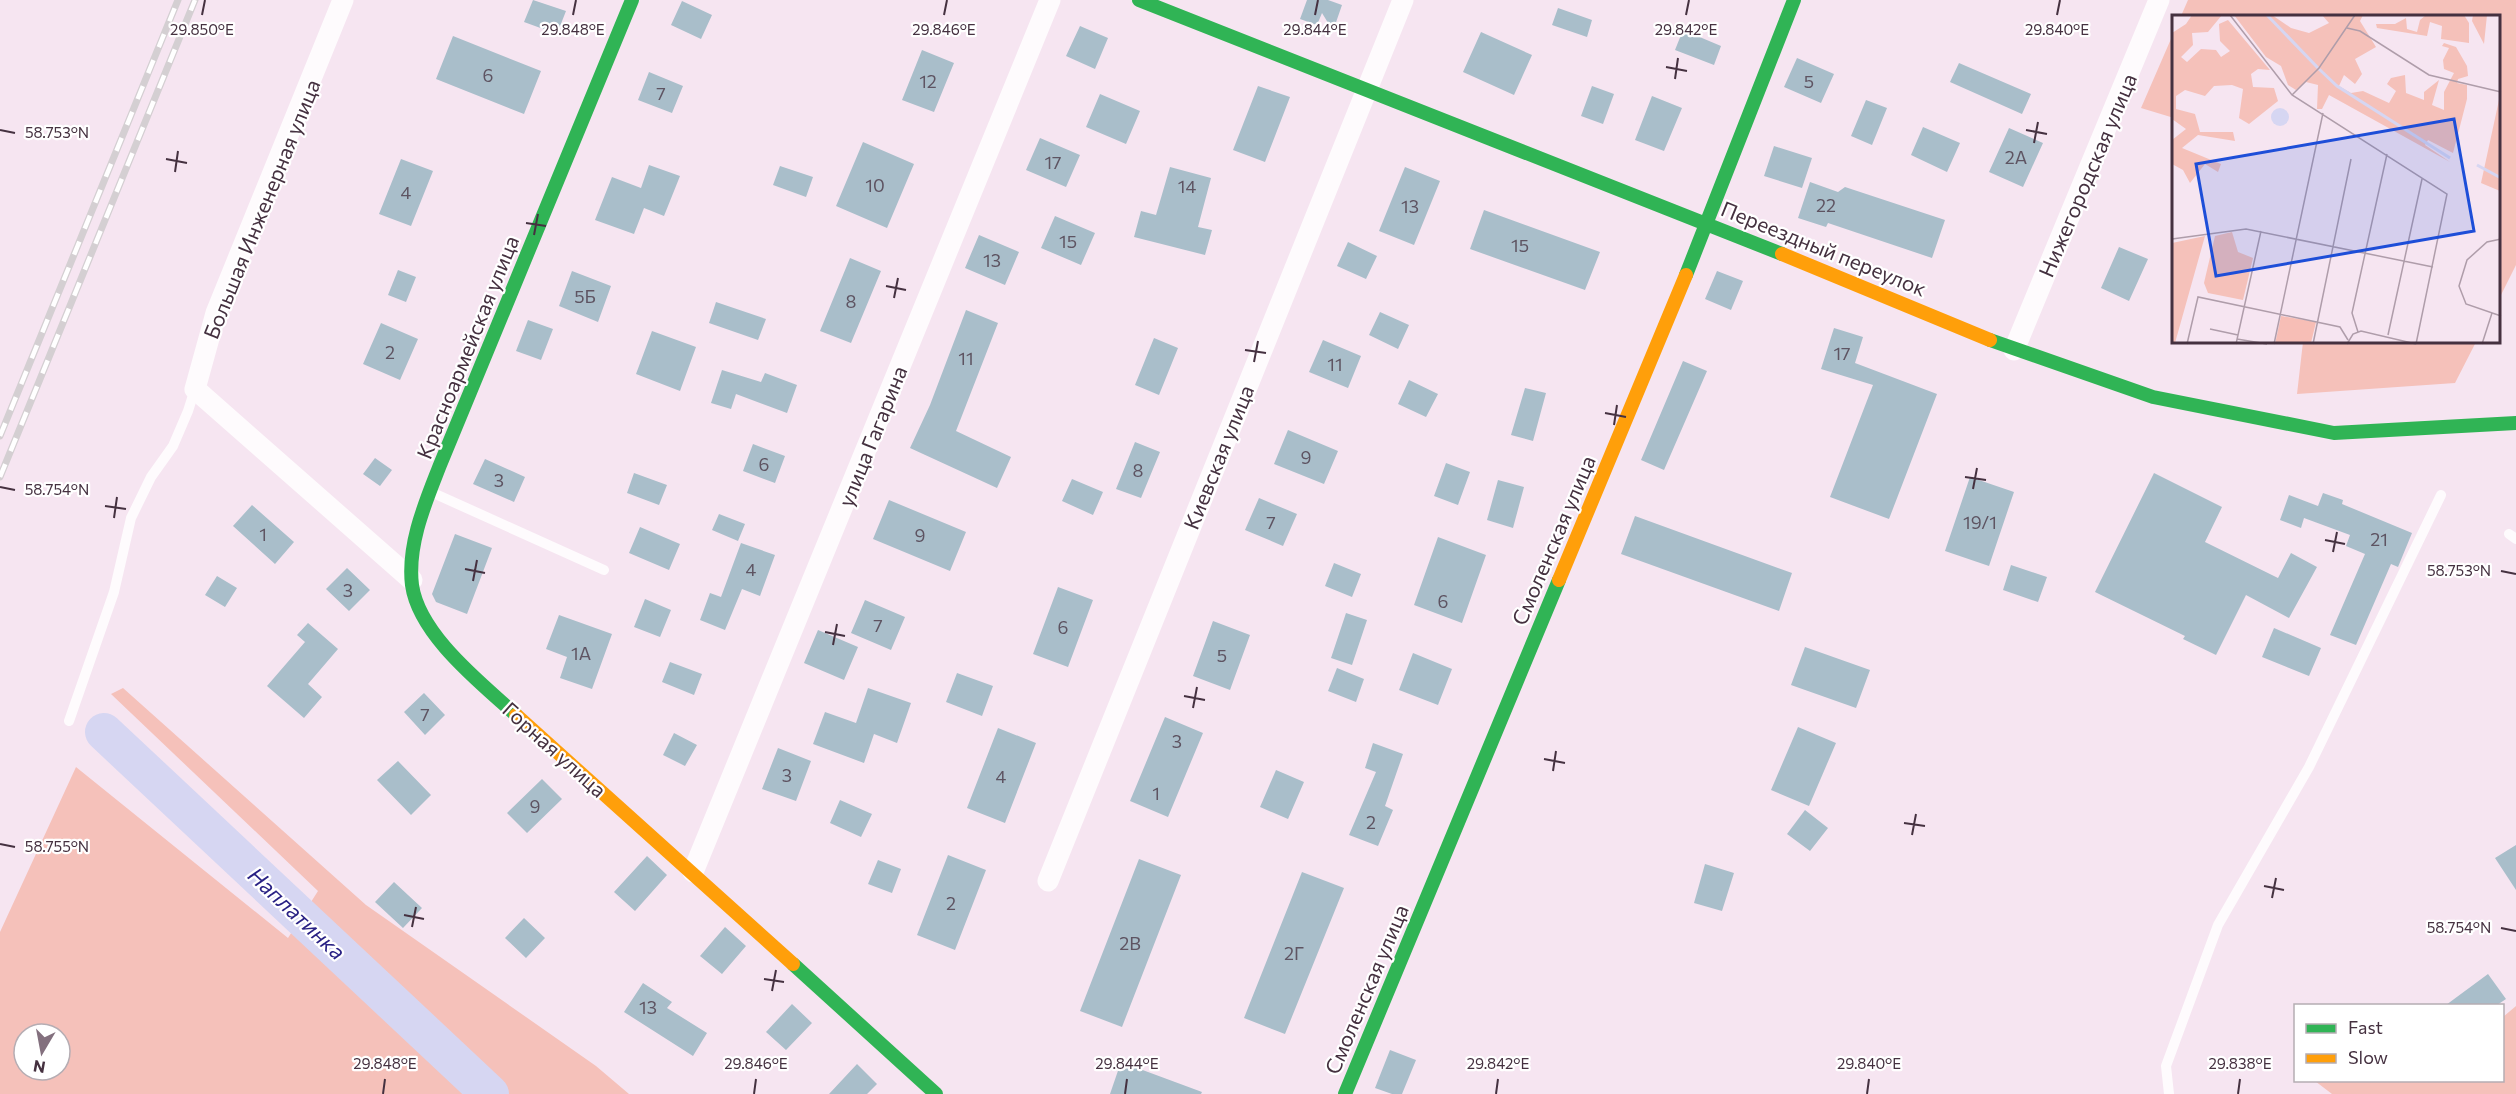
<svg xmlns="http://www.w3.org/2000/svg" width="2516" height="1094" font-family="Commissioner,sans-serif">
<rect width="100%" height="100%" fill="#f6e5f1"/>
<path fill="#f5c1ba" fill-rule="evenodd" d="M2188,0h328v265l-16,32v-281h-319z
M2174,32v86l-33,-10z
M2303,342h173l-21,41 -158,11z
M123,688l243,217 230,161 33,28h-629v-162l76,-165 212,171 30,-47 -207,-197zM24,1034h36v36h-36z
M2516,1006v88h-184l-17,-13 187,-1 1,-63z"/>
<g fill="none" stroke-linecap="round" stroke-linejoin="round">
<path stroke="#d6d6f2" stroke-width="38" d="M104,732l386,362"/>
</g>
<path fill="#a9beca" d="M533,0l33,11 -9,23 -33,-12z
M1307,0h21l14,5 -9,26 -11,-18 -5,12 -17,-6z
M682,1l30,14 -11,24 -30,-14z
M1558,8l34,12 -5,17 -35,-12z
M1080,26l28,12 -13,31 -29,-13z
M1683,30l38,16 -7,19 -39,-15z
M1481,32l51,23 -18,40 -51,-23z
M453,36l88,35 -17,43 -88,-35z
M922,50l32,13 -20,49 -32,-12z
M1797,58l37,16 -13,29 -37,-16z
M1959,63l72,31 -9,20 -72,-32z
M649,72l34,14 -11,27 -34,-13z
M1258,86l32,11 -25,65 -32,-12z
M1592,86l22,8 -11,30 -22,-8z
M1100,94l40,17 -14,33 -40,-17z
M1652,96l30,12 -18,43 -29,-11z
M1866,100l21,8 -15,37 -21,-9z
M1923,127l37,16 -13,29 -36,-17z
M2009,128l34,15 -20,44 -34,-15z
M1040,138l40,17 -14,32 -40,-17z
M863,142l51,22 -27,64 -51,-22z
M1774,146l38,12 -10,30 -38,-12z
M401,159l32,12 -22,55 -32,-12z
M649,165l31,11 -16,40 -20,-8 -10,26 -39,-14 17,-43 29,11z
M780,166l33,11 -7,20 -33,-12z
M1170,167l41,11 -13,49 14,3 -7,25 -71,-18 7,-26 15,4z
M1405,167l35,14 -26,64 -35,-14z
M1810,182l28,10 7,-5 100,33 -13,38 -104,-35 -2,4 -28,-9z
M1484,210l116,42 -15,38 -115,-41z
M1055,216l40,17 -14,32 -40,-17z
M979,235l40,17 -14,33 -40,-17z
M1348,242l29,14 -11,23 -29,-13z
M2119,247l29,12 -19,42 -28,-13z
M850,258l31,13 -30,72 -31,-12z
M398,270l18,7 -10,25 -18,-7z
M572,271l39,15 -13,36 -39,-16z
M1717,271l26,10 -12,29 -26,-11z
M716,302l50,17 -8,21 -49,-17z
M966,310l32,13 -42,108 55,26 -14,31 -87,-40 20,-43z
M1380,312l29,13 -11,24 -29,-14z
M528,320l25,9 -12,31 -25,-9z
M381,323l37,16 -18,41 -37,-16z
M1834,328l29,9 -8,26 82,31 -48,125 -59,-22 43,-112 -52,-16z
M652,331l44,16 -16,44 -44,-17z
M1154,338l24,10 -19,47 -24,-10z
M1323,340l38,16 -13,32 -39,-16z
M1683,361l24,10 -43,99 -23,-10z
M722,370l39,12 4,-9 32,12 -10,28 -51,-19 -5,15 -20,-6z
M1409,380l29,14 -12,23 -28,-13z
M1525,388l21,5 -13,48 -22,-6z
M1288,430l50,21 -14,33 -50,-20z
M1135,442l25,10 -19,46 -25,-9z
M753,444l32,12 -10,27 -32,-12z
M375,458l17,12 -12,16 -17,-12z
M485,459l40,18 -11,25 -41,-18z
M1446,463l24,9 -12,33 -24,-9z
M634,473l33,12 -8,20 -32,-12z
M2154,473l68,34 -17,35 73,36 13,-25 26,14 -28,51 -43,-23 -30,60 -33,-16 2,-3 -90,-44z
M1970,477l44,15 -25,74 -44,-15z
M1072,479l31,13 -10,23 -31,-14z
M1498,480l26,7 -11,41 -26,-8z
M2323,493l20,7 -1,4 70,29 -14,34 -7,-3 -35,81 -26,-10 35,-81 -19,-8 4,-11 -46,-17 -3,10 -21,-8 9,-25 29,11z
M1259,498l38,16 -14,32 -38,-16z
M889,500l77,32 -16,39 -77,-32z
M252,505l42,37 -19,22 -42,-38z
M719,514l26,10 -7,17 -26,-11z
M1635,516l157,57 -13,38 -158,-57z
M640,527l40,17 -11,26 -40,-17z
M455,534l37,14 -25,66 -31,-12 -4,-8z
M1438,537l48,18 -24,68 -48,-18z
M741,543l34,12 -15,41 -18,-7 -17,41 -25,-10 10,-27 11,4z
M1334,563l27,11 -9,23 -27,-11z
M2011,565l36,12 -9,25 -35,-12z
M347,568l23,22 -21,21 -23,-22z
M217,576l20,12 -12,19 -20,-12z
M1058,587l35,13 -25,67 -35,-13z
M645,599l26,11 -11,27 -26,-10z
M865,600l40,17 -14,33 -40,-17z
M1346,613l21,7 -15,45 -21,-7z
M559,615l53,19 -20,55 -32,-11 7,-21 -21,-8z
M1213,621l37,14 -20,55 -37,-14z
M308,623l30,26 -30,35 14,13 -18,21 -37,-32 38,-44 -8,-7z
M2274,628l47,20 -12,28 -47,-19z
M818,630l40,17 -14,33 -40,-17z
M1805,647l65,23 -14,38 -65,-23z
M1413,653l39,16 -14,36 -39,-15z
M670,662l32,12 -8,21 -32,-13z
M1337,668l27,11 -8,23 -28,-11z
M957,673l36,13 -11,30 -36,-14z
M868,688l43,15 -14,40 -23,-9 -10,29 -51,-19 12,-32 31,11z
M424,693l21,22 -20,20 -21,-23z
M1165,717l38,16 -35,84 -38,-16z
M1798,727l38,16 -27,63 -38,-16z
M998,728l38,15 -31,80 -38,-15z
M674,733l23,12 -12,21 -22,-11z
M1373,743l30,11 -18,52 8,4 -15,36 -29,-11 27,-63 -11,-4z
M778,748l33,13 -15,40 -34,-12z
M398,761l33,34 -20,20 -34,-35z
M1276,770l28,12 -16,37 -28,-12z
M542,779l20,20 -35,34 -20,-20z
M840,800l32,14 -11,23 -31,-14z
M1805,810l23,18 -18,23 -23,-17z
M2516,845v45l-21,-32z
M948,855l38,15 -31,80 -38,-15z
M647,856l20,19 -32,36 -21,-19z
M1139,859l42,16 -59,152 -42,-16z
M878,860l23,9 -9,24 -24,-9z
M1705,864l29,9 -12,38 -28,-8z
M1302,872l42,16 -59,146 -41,-16z
M394,882l28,26 -19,20 -28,-26z
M524,918l21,20 -19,20 -21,-20z
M725,927l21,19 -24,28 -22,-18z
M2488,974l18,25 -9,6h-51z
M643,983l29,19 -5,6 40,25 -14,23 -69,-44z
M792,1004l20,19 -26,27 -20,-18z
M1390,1050l26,10 -14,34h-10l-17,-6z
M1121,1062l81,30 -1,2h-91z
M857,1064l20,20 -10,10h-38z"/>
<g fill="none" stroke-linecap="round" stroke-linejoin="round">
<path stroke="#fefbfd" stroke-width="10" d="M431,492l173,78
M2509,534l7,5
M69,721l45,-129 17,-74 20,-41 22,-31 15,-35 7,-22
M2169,1094l-3,-28 52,-141 91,-158 132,-272"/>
<path stroke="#fefbfd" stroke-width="21" d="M343,0l-127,313 -21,76 217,191
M2014,350l145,-350
M693,872l357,-872
M1048,881l355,-881"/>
<path stroke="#30b455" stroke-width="14" d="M1139,0l643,254
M1686,275l108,-275
M1990,340l163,57 181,36 182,-10
M516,715c-35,-32 -97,-80 -104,-130 -5,-41 14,-84 28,-120l192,-465
M793,964l143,130
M1345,1094l214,-514"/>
<path stroke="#ff9f0a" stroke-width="14" d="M1782,254l208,86
M1559,580l127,-305
M516,715l277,249"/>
<g stroke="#d4cfd2" stroke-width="7">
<path id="rail" d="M0,436l178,-436
M0,477l195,-477"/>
</g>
<use href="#rail" stroke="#fff" stroke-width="4.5" stroke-dasharray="14" stroke-linecap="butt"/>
</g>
<path fill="none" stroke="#453140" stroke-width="2" d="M202,15l3,-15M573,15l3,-15M944,15l3,-15M1315,15l3,-15M1686,15l3,-15M2057,15l3,-15M1666,67l21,4M1675,79l3,-21M0,130l15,3M2026,130l21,4M2034,143l4,-21M166,159l21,4M175,172l3,-21M526,223l20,3M534,235l4,-21M886,286l20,4M894,298l4,-20M1245,350l21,3M1254,362l4,-21M1605,413l21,4M1614,425l3,-20M1965,477l21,3M0,487l15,3M1973,489l4,-21M105,506l21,3M114,518l3,-21M2325,540l20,4M2333,552l4,-20M465,569l20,4M2501,571l15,3M473,581l4,-21M825,632l20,4M833,645l4,-21M1184,696l21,4M1193,708l4,-21M1544,759l21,4M1553,771l3,-20M1904,823l21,3M1912,835l4,-21M0,844l15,3M2264,886l20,4M2272,898l4,-20M404,915l20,4M412,927l4,-20M2501,928l15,3M764,979l20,3M772,991l4,-21M383,1094l2,-15M754,1094l2,-15M1125,1094l2,-15M1496,1094l2,-15M1867,1094l2,-15M2238,1094l2,-15"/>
<g text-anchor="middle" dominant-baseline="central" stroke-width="4.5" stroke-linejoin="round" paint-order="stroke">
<g font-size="18" fill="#5e5462">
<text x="488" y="75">6</text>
<text x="928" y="81">12</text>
<text x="1809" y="81">5</text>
<text x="661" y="93">7</text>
<text x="2016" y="157">2А</text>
<text x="1053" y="162">17</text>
<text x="875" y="185">10</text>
<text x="1187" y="186">14</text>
<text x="406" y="192">4</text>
<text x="1826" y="205">22</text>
<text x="1410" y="206">13</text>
<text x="1068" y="241">15</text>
<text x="1520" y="245">15</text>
<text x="992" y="260">13</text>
<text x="585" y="296">5Б</text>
<text x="851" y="301">8</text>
<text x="390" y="352">2</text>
<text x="1842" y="353">17</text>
<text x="966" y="358">11</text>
<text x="1335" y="364">11</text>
<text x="1306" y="457">9</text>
<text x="764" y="464">6</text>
<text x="1138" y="470">8</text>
<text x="499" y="480">3</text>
<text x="1271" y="522">7</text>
<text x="1980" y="522">19/1</text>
<text x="263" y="534">1</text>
<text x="920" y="535">9</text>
<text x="2379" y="539">21</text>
<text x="751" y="569">4</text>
<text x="348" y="590">3</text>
<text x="1443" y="601">6</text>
<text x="878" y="625">7</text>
<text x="1063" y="627">6</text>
<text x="581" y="653">1A</text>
<text x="1222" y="655">5</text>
<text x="425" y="714">7</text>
<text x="1177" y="741">3</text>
<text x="787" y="775">3</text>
<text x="1001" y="776">4</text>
<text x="1156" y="793">1</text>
<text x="535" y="806">9</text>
<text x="1371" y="822">2</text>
<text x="951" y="903">2</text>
<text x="1130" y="943">2В</text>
<text x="1294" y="953">2Г</text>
<text x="648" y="1007">13</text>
</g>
<g font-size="21" fill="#453140" stroke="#fff">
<text transform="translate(2087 175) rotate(-67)">Нижегородская улица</text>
<text transform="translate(261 209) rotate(-68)">Большая Инженерная улица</text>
<text transform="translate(1824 248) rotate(22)">Переездный переулок</text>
<text transform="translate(467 347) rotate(-68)">Красноармейская улица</text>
<text transform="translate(872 436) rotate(-68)">улица Гагарина</text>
<text transform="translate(1218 457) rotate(-68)">Киевская улица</text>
<text transform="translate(1553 540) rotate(-67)">Смоленская улица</text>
<text transform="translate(555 749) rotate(42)">Горная улица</text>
<text transform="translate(1366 989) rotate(-67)">Смоленская улица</text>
</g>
<g font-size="22" font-style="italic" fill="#292184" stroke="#fff">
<text transform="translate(297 913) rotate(43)">Наплатинка</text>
</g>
</g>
<g transform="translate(2172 15)">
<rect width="328" height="328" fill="#f6e5f1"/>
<path d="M109,301l35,6 -5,21 -36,1z" fill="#f7beb6"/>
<path d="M20,0h30l-14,17 -16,1 1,12 -12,12 6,5 14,-13 15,1 5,7 9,-6 -10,-10 -1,-17 9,-4 42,50 -12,-1 -7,5 2,13 21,1 4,13 -29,23 -10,-6 4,-29 -11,-4 -18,1 -9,10 -20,-6 -9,6v13l19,5 5,18h33l2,9 -37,-6 -16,13 39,16 -3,8 -13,-8 -15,19 -7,-13 -11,-6v-24l14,-11 -14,-10v-86l14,-9zM62,0h38l19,13 18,5 20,-10 -7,-8h41l-3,6 16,26 -21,12 7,15 -7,10 -11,-9 -5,11 12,7 12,-2 26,12 7,-12 -9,-7 4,-6 14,-3 1,18 18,7v-8l15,-12 -7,25 12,5v-18l10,-19 -10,-4 -1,-9 6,-12 -7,-2 2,-3 12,4 11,19 1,10 -10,3 -1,4 10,2v14l-14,54 -25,-13 -3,5 25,17 -121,-67 -7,14h-5l1,-24 -12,-3 -10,8 -8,-5 -7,-19 -15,-9zM254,0h38l5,8v20l-28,-4 1,-13 -12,-4 -3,14 -50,-8 -1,-4h19l11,-6 1,11 10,3 3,-12zM301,0h14l-3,29 -12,-23zM327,85h2l-1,91 -19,-8zM60,217l6,20 15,6 -10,42 -35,-7 -4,-10 11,-47zM33,221l-30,107 -3,1v-101z" fill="#f5c1ba"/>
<path d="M99 102a9 9 0 1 1 18 0a9 9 0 1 1-18 0Z" fill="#d6d6f2"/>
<path fill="none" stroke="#d6d6f2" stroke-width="3" d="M95,0l51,53M147,54l18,17 113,72M305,150l24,13"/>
<path fill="none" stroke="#af9daa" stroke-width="1.5" d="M58,0l62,80 155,99 -31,150M175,13l13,3 69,44 72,17M120,80l27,-27 36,-53M0,224l74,-10 187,38M329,224l-14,3 -20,18 -8,26 7,18 35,12M38,314l28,6M186,317l-6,-19 35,-159M216,320l34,-156M65,324l30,5M15,329l11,-47 142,30 8,13M64,329l25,-113M102,329l49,-231M141,329l38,-185M175,329l6,-10 8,-3 55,13M310,329l10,-31"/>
<path fill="#1d4ed8" fill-opacity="0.15" stroke="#1d4ed8" stroke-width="3" d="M282,104l20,112 -258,45 -20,-112z"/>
<rect width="328" height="328" fill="none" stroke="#453140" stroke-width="3"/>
</g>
<g font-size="15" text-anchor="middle" fill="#453140" stroke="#fff" stroke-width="4.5" stroke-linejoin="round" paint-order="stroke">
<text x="202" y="35">29.850°E</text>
<text x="1686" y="35">29.842°E</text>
<text x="573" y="35">29.848°E</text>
<text x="944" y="35">29.846°E</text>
<text x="1315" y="35">29.844°E</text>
<text x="2057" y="35">29.840°E</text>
<text x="57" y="138">58.753°N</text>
<text x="57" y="495">58.754°N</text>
<text x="2459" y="576">58.753°N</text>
<text x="57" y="852">58.755°N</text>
<text x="2459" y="933">58.754°N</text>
<text x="385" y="1069">29.848°E</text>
<text x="756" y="1069">29.846°E</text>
<text x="1127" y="1069">29.844°E</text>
<text x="1498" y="1069">29.842°E</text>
<text x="1869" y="1069">29.840°E</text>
<text x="2240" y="1069">29.838°E</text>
</g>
<rect x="2294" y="1004" width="210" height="78" fill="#ffffff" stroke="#b5adb3" stroke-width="1.5"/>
<rect x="2306" y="1024" width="30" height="9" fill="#30b455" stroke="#b5adb3" stroke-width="1.5"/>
<text x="2348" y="1034" font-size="18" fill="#453140">Fast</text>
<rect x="2306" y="1054" width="30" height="9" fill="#ff9f0a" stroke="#b5adb3" stroke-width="1.5"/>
<text x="2348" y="1064" font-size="18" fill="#453140">Slow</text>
<g transform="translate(42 1052) rotate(190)"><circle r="28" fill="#ffffff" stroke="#b5adb3" stroke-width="1.5"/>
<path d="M0-4.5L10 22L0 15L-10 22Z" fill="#83707e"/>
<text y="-9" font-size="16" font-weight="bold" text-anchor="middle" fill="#453140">N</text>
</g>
</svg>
